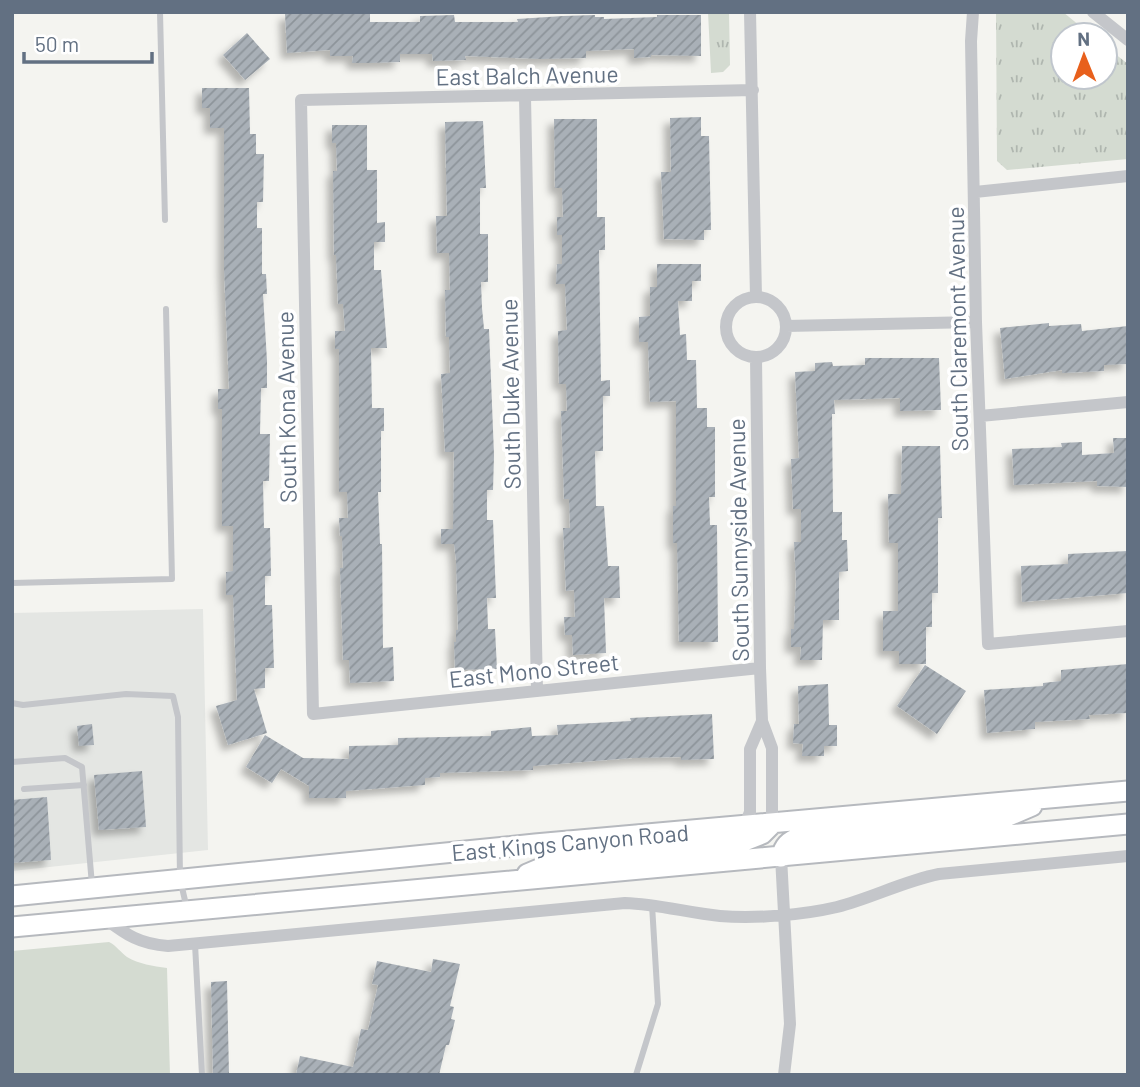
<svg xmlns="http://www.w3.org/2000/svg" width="1140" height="1087" font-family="Barlow,sans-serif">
<defs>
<pattern id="park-tufts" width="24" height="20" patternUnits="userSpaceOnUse" patternTransform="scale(1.75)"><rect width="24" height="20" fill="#d4dbd1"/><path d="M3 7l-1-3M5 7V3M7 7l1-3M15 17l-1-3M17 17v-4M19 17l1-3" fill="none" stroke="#afb6af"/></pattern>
<pattern id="building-hatch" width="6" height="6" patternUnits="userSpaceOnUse" patternTransform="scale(1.75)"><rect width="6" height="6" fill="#a9b0b7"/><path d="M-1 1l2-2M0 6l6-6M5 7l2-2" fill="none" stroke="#8d949a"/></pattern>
<filter id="shadow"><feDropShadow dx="-6" dy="6" stdDeviation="3.5" flood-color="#0004"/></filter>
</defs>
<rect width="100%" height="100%" fill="#f4f4f0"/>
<path fill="#e4e6e3" d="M203,609l5,241 -196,21v-258z"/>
<path fill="#d4dbd1" d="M109,942c8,4 11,10 18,15 12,7 26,9 40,11l3,107h-158v-124z"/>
<path fill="url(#park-tufts)" d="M708,12h21l1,53 -7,7 -12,1z
M996,12h67l28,23h-28v42h42v-31l23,18v95l-121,11 -10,-9z"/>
<path fill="url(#building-hatch)" filter="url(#shadow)" d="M313,12l57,1v9h50v-6l34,-1 1,7h63l-1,-3 46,-3 32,-1v2h9v2l53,-2v-2h44v41l-50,-1v2l-17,1v-9l-48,2v7l-46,1 -75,-3 1,4 -33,1 -1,-7h-32v8l-30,1h-18l1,-7h-23v-6l-43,3 -2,-39z
M247,33l23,26 -25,21 -22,-25z
M202,88h47l1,46h6v20h8l-1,48h-6v26h5v46h4l1,20h-4l4,67v27h-6l-1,46h10l-1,47h-6l1,47h6l1,48h-6v29h7l2,63h-9v20l-11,1 13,44 -39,12 -12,-39 21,-6 -4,-105h-7v-23l7,-1v-45h-11v-117h-4v-20h11l-5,-120v-141h-14v-20h-8z
M701,117v19h8l2,94h-7v10l-40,-1 -3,-67h10l-1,-54z
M554,119h43v98h8v33h-6l2,131 9,-1v16h-7v55h-8l1,55h8l4,60h11l1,32h-16l2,55 -33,2 -1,-20h-7l-1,-18h11l-1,-27 -8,1 -3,-63h7l-1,-29h-5l-3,-88h6l-1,-27h-7l-1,-53 9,-1 -2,-46h-9l1,-20h5v-29h-5v-18h6l-1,-29h-7z
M483,121l3,67h-6v46h8v48h-7l1,26 2,21h5l5,126 -1,35h-6v30h6l3,78h-9l1,31h7l2,40 -42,1 -1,-28h2v-12h2l-2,-70 -2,-16h-13v-15h12l1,-77h-9l-4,-78 9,-1 -1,-36h-3l-1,-47h5l-1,-37h-12l-1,-37h11l-2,-94z
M332,125h35v45h10v53l8,-1v20h-11v28h7l6,78h-16l1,60h12v23h-3v61h-3l2,52h2l1,104 10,-1 1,34 -44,2 -1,-23h-6l-3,-92h3l-1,-32h-2l-1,-18h9l-1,-26h-8v-143h-4v-18h10l-2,-27h-5l-2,-49h-2l-1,-84h4l-1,-28h-4z
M657,264h44v17h-9v20h-14l2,34 6,-1 1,26h9l1,48h10v19h8v70h-6l1,28h7l1,117h-39l-2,-99h-4v-37h3v-105l-26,1 -2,-60h-9v-25l11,-1v-29h7z
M1049,323v3l32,-2 1,7 46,-5v38l-24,1v6l-42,2v-3l-57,9 -5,-51z
M865,358h74l2,52 -41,1v-13l-66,2 1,14h-3l1,98h9v28h5l1,31 -9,1v48h-16l-1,40h-22l1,-13h-10v-18h3l2,-47 -2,-40h7v-33h-8l-2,-50 8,-1 -4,-86 20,-1v-8l17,-1 1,4 32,-1z
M1113,438h15v49l-31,-1v-5l-83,4 -2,-36 50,-2 -1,-4 21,-1v13l32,-2z
M902,446h38l2,72h-4v75h-6v34h-6v37h-27v-13h-16v-40h15v-68h-9l-1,-49h13z
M1128,551v42l-106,9 -1,-36 47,-2v-10z
M1128,664v49l-39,2 1,4 -55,3v7l-48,4 -3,-43 59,-4v-3l18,-2v-11z
M925,665l41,26 -29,43 -40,-28z
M828,684l1,41h8v21h-13v10h-22l1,-12 -10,-1 1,-19h5l-1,-38z
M712,714l2,45 -33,1v-3l-49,1 -99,8v4l-93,3v4l-15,1v7l-79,6v7h-37v-12l-28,-17 -9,14 -26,-16 19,-32 38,23 46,1v-13l49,-1v-7l93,-2v-5l40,-4 1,9 26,-1 -1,-10 74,-4 -1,-3z
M92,724l2,21 -15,1 -2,-20z
M142,771l4,56 -47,3 -5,-55z
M47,797l4,63 -39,3v-63z
M433,959l27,5 -10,42 4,1 -3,12 4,1 -6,25h-3l-7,30h-143l4,-19 53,11 8,-38 7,1 10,-45 -6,-1 5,-23 54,11z
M227,981l2,94h-16l-2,-93z"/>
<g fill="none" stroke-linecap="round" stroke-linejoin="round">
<g stroke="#b6b9be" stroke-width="23">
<path id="secondary" d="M781,857c3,-11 7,-16 19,-20l204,-19 28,-12
M527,874l33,-14 182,-18 20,-8 10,-10
M12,896l523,-52 593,-53
M12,927l1116,-103"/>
</g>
<path stroke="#c4c6ca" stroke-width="6" d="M160,12l5,208
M12,583l160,-4 -6,-270
M12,703l11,2 103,-11 47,2 5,21 2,162 7,30
M12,762l53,-4 17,9 10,118
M24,789l60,-4
M195,944l7,131
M636,1075l22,-71 -6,-99"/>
<path stroke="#c4c6ca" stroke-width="12" d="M750,12l6,285
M973,12l-2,29 5,281 12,322 140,-13
M1093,12l35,28
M753,90l-452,10 12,614 447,-46
M525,97l12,594
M975,192l153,-16
M726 327a30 30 0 1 1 60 0a30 30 0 1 1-60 0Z
M786,326l190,-4
M756,358l4,310 2,53 10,27v76
M980,416l148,-14
M745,825l5,-13v-63l12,-28
M781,857l9,167 -6,51
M104,918c23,17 35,26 64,28l457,-43c33,1 63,10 95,13 35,3 83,-1 117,-9 35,-9 67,-26 102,-33l189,-18"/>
<use href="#secondary" stroke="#fff" stroke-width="19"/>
</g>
<g text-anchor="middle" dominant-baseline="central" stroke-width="7" stroke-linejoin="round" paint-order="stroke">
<g font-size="23" fill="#627082" stroke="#fff">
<text transform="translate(527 75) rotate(-1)">East Balch Avenue</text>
<text transform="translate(957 329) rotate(-91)">South Claremont Avenue</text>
<text transform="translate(510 394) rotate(-91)">South Duke Avenue</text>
<text transform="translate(286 407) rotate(-91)">South Kona Avenue</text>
<text transform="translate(738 540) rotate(-91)">South Sunnyside Avenue</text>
<text transform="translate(534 670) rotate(-6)">East Mono Street</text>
<text transform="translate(570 842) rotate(-5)">East Kings Canyon Road</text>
</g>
</g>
<rect width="1140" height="1087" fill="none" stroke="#627082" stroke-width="28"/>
<g transform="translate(1084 56) rotate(359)"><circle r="33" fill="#ffffff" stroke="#c0c6cd" stroke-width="2"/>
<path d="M0-5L12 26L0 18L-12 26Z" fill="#e8601c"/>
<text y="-10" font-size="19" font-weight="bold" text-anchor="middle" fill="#627082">N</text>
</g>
<path d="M24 52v10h128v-10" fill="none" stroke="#627082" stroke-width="3.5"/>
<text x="35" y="52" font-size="21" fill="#627082" stroke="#ffffff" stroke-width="5" paint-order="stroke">50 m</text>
</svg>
